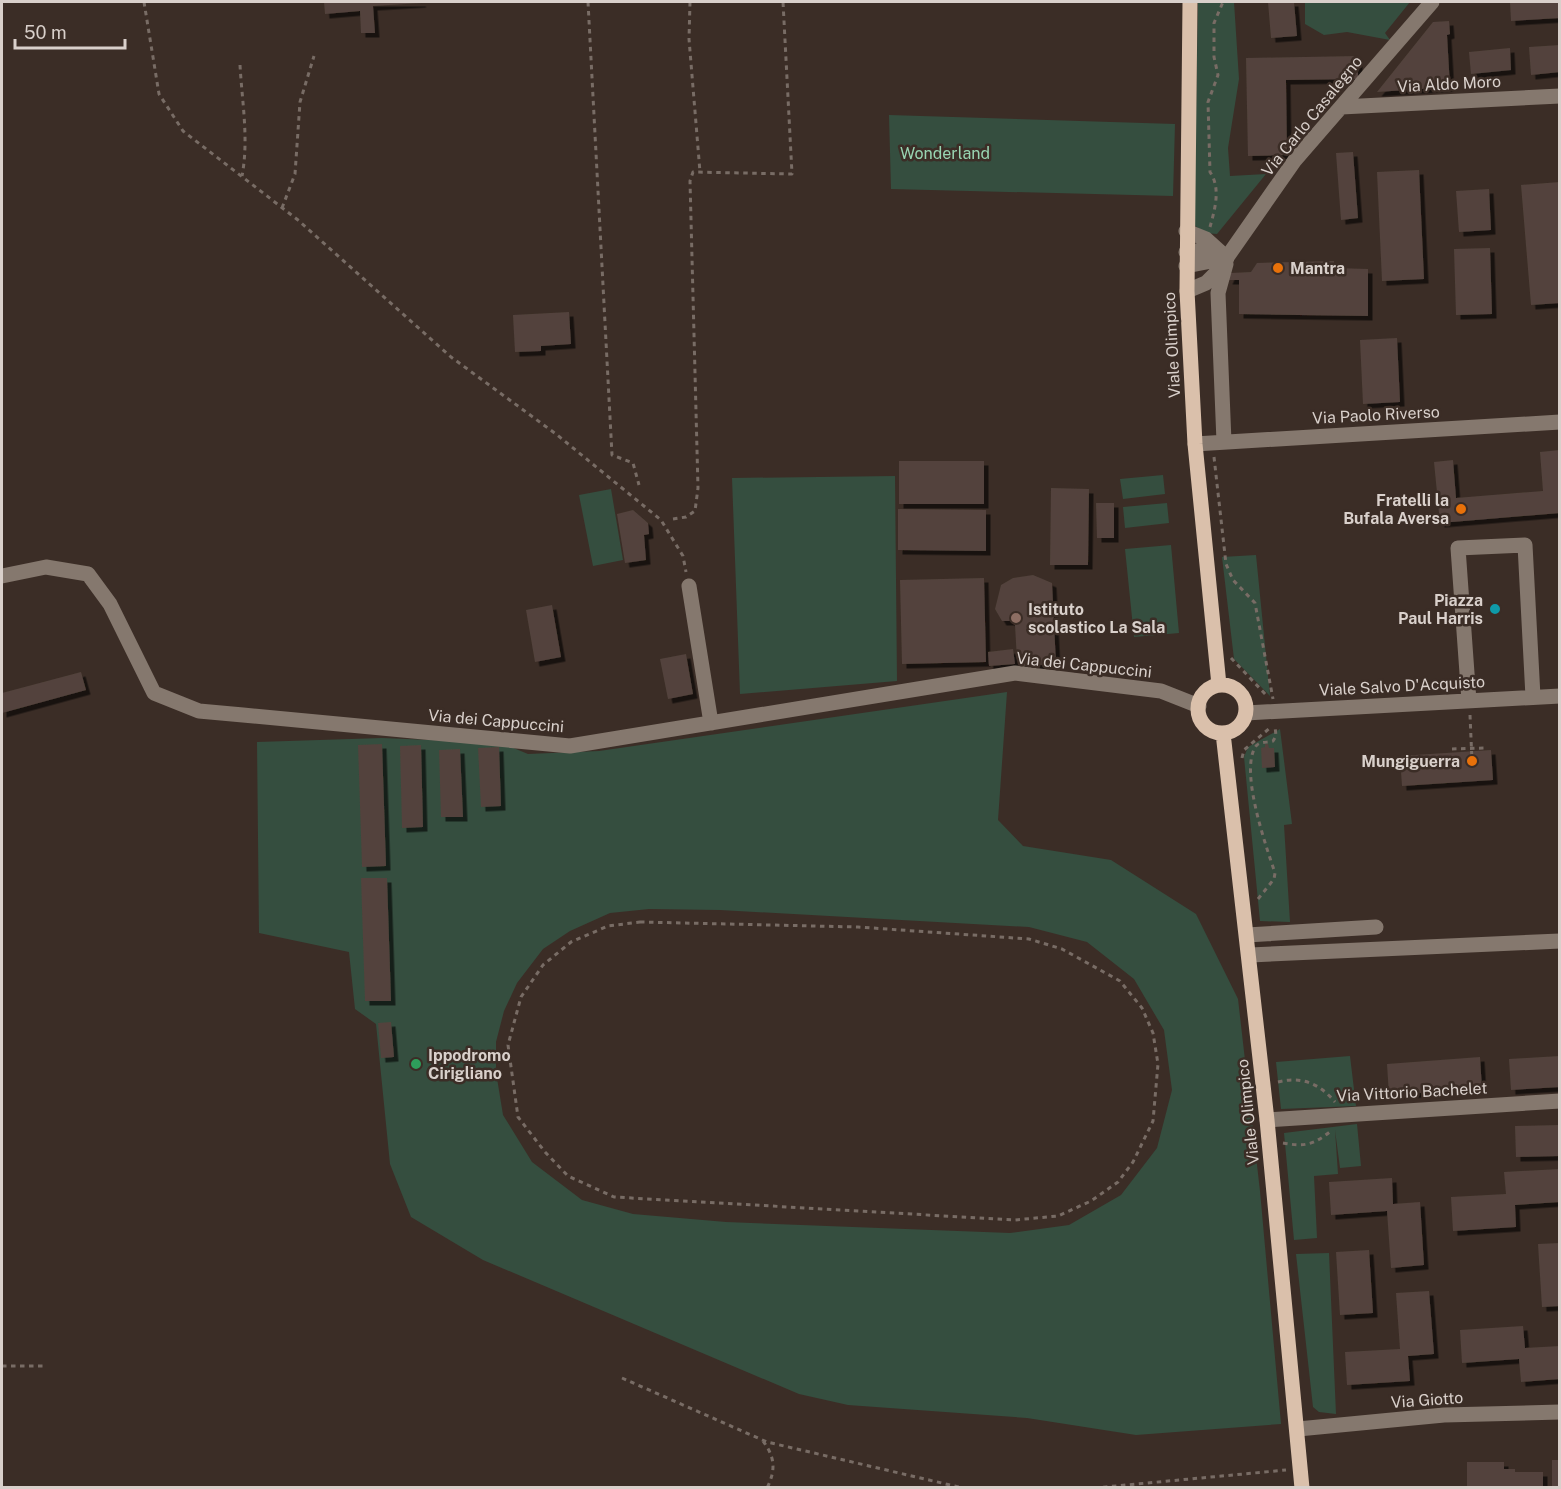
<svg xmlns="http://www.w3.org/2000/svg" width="1561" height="1489" font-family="'Public Sans',sans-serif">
<defs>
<filter id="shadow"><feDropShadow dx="4.5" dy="4.5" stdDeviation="0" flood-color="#0009"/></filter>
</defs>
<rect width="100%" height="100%" fill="#3b2d26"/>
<path fill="#354e3f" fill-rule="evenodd" d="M1198,2h36l5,77 -11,69 2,28 36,-2 -49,60 -12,-1 -11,-8z
M1305,2h105l-25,31 5,7 -43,-8 -23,3 -19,-11z
M889,115l286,9 -2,72 -282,-7z
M1163,475l2,19 -42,5 -3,-20z
M895,476l2,205 -157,13 -8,-216z
M611,489l12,71 -30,6 -14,-71z
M1167,503l2,20 -44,5 -2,-21z
M1171,545l8,88 -45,4 -9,-88z
M1256,555l14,141 -36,-37 -12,-102z
M1007,692l-9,128 25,26 88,14 85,54 42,85 22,192 21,233 -145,11 -109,-17 -179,-13 -49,-11 -316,-134 -72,-43 -21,-53 -14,-140 -21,-15 -6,-57 -90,-19 -2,-191 125,-4 119,5 27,11 71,-3zM649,909l71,1 309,17 58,15 47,37 30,51 8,60 -15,58 -36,47 -52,30 -59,8 -284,-11 -93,-8 -51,-14 -50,-38 -29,-47 -7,-43v-30l8,-31 13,-28 26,-34 27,-18 40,-18z
M1280,729l12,95 -8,1 6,97 -30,-1 -16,-164 4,-10z
M1350,1056l6,50 -75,3 -5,-47z
M1357,1124l4,42 -21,2 -5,-38 3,44 -24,2 3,62 -23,2 -10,-107z
M1329,1253l7,161 -17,-2 -6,-5 -17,-153z"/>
<path fill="#52433c" filter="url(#shadow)" d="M324,2h97l1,1 -49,3 2,27h-14l-1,-22 -35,3z
M1268,2h26l3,34 -26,2z
M1510,2h50v16l-49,3z
M1449,21l1,13 -3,1 3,52 -73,5 56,-70z
M1560,45v27l-29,3 -2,-28z
M1510,48l1,22 -40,4 -2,-22z
M1358,56v23l-72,1 1,75 -39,1 -2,-98z
M1353,152l5,66 -17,2 -5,-67z
M1419,170l5,109 -42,2 -5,-109z
M1560,182v121l-29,2 -10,-120z
M1489,189l2,41 -32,2 -3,-41z
M1490,248l2,66 -36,1 -2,-66z
M1334,261v7l34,1v47l-129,-2v-34h-11l3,-7 20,-1 6,-9z
M569,312l2,32 -30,2v5l-26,1 -2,-37z
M1397,338l3,64 -37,2 -3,-64z
M1560,450v63l-120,10 -6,-61 19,-2 3,38 87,-7 -3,-39z
M899,461h85v43h-85z
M1051,488l38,1 -1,76h-38z
M1096,503h18v35h-17z
M898,509l88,1v41l-88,-1z
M633,510l15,13 1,11 -5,1 2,25 -21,3 -8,-49z
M1033,575l19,8 4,81 -36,2v-10l-3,4 -2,-35 -5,-4h-8l-7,-12 6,-24 12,-7z
M984,578l2,84 -84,2 -2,-84z
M552,605l9,52 -26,5 -9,-52z
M1013,649l2,15 -26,2 -1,-14z
M686,654l7,40 -25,5 -8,-40z
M81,672l5,18 -84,23v-20z
M382,744l4,122 -24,1 -4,-122z
M1265,744h3l1,4h5l1,19 -13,1 -1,-20 4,-1z
M421,745l2,82 -21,1 -2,-82z
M499,747l2,59 -20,1 -3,-59z
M460,749l3,68h-22l-2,-67z
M1491,750l2,30 -91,6 -2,-30z
M361,878h26l4,123h-26z
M391,1022l3,35 -13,1 -3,-35z
M1560,1056v31l-49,3 -2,-31z
M1480,1057l2,32 -93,6 -2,-31z
M1560,1125v31l-44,1 -1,-31z
M1560,1169v33l-45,3 1,22 -63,4 -2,-34 55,-3 -2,-22z
M1392,1178l1,26 27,-2 4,63 -33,3 -4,-57 -56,4 -2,-33z
M1560,1243v63l-18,1 -4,-63z
M1369,1250l4,63 -33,2 -4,-63z
M1429,1291l5,63 -26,2 2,25 -63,4 -2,-33 55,-3 -4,-56z
M1523,1326l2,22 35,-2v33l-39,3 -2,-23 -57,4 -2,-33z
M1552,1460h8v28h-8z
M1467,1462h37v7h11v3h28v16h-76z"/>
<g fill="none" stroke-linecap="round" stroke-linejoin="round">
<path stroke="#786c65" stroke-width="3" stroke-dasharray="4.5 4.5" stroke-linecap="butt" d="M144,2l15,92 24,37 115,89 153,137 105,77 105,86 22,36 3,16
M588,2l24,453 21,8 6,22
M690,2l-1,37 11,133
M240,65c2,37 9,74 2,111
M282,208l13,-34 5,-72 14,-46
M1210,227c5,-18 11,-39 0,-55l-2,-70 10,-27 -4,-18v-34l9,-21
M1214,457l12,107 7,16 22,23 18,96
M673,519l13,-2 9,-6 3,-23 -8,-307 3,-9 99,2 -9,-172
M1231,658l37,39
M1470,715l2,46
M1452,749l32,-1
M1242,758l2,-8 27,-23
M1258,899l16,-20 1,-6c-9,-27 -36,-103 -19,-127 4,-5 12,-3 17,-5l3,-5 -1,-10
M640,922l218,5 171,12 33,10 58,32 22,27 11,25 5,31 -5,57 -20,41 -15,20 -27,19 -33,15 -43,4 -401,-23 -46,-21 -23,-24 -27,-35 -10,-72 13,-48 22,-32 28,-23 37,-16z
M1278,1082c23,-6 41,1 57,20
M1283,1143c22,4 30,2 48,-12
M2,1366h42
M622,1378l145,64 196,46
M763,1441c12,16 13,29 4,47
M1094,1488l192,-18"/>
<path stroke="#85786e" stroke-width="15" d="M1341,107l219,-11
M1186,231l20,8 21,19
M1186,252l19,-2 17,6
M1186,266l41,-8
M1187,291l19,-8 10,-10 79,-113 137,-158
M1224,442l-6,-149 8,-29
M1195,444l365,-22
M2,576l44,-9 42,7 22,30 44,89 45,18 44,4 327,31 445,-73 146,18 38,15
M689,586l22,137
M1469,701l-11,-153 67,-3 8,152
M1246,713l314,-17
M1247,935l129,-8
M1250,955l310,-14
M1267,1120l293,-19
M1298,1429l146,-14 116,-3"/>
<path stroke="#dac0ab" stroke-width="15" d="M1190,2l-3,289 8,153 24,241
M1198 709a24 24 0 1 1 48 0a24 24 0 1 1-48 0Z
M1223,733l44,387 35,368"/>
</g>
<g fill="#e8710a" stroke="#3b2d26" stroke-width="2">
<circle cx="1278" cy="268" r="6"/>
<circle cx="1461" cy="509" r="6"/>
<circle cx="1472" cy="761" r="6"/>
</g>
<circle fill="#0f9aa8" stroke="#3b2d26" stroke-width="2" cx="1495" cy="609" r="6"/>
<circle fill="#8d6e63" stroke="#3b2d26" stroke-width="2" cx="1016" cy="618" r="6"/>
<circle fill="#2e9e5b" stroke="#3b2d26" stroke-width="2" cx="416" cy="1064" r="6"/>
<g text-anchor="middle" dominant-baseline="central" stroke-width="5" stroke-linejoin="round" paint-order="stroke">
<g font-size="16" fill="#d9d0cb" stroke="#3b2d26">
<text transform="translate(1449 84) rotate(-3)">Via Aldo Moro</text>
<text transform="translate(1312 116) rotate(-51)">Via Carlo Casalegno</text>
<text transform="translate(1172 345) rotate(-93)">Viale Olimpico</text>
<text transform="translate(1376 415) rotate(-3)">Via Paolo Riverso</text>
<text transform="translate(1084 665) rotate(6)">Via dei Cappuccini</text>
<text transform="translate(1402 686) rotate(-3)">Viale Salvo D'Acquisto</text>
<text transform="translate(496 721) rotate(5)">Via dei Cappuccini</text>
<text transform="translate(1412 1092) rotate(-3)">Via Vittorio Bachelet</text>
<text transform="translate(1248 1112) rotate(-96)">Viale Olimpico</text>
<text transform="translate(1427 1400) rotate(-4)">Via Giotto</text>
</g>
<g font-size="16" fill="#98d4b1" stroke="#3b2d26">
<text x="945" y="153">Wonderland</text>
</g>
<g font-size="16" font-weight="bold" fill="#d9d0cb" stroke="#3b2d26" text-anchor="start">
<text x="1290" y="268">Mantra</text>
<text x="1449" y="500" text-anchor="end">Fratelli la<tspan x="1449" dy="18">Bufala Aversa</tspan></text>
<text x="1483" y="600" text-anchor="end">Piazza<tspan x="1483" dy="18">Paul Harris</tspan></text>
<text x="1028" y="609">Istituto<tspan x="1028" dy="18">scolastico La Sala</tspan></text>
<text x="1460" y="761" text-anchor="end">Mungiguerra</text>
<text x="428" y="1055">Ippodromo<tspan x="428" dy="18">Cirigliano</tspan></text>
</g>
</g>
<rect width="1561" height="1489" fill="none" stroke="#d9d0cb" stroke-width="6"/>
<path d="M15 39v9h110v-9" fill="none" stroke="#d9d0cb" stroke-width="3"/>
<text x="24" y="39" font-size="18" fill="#d9d0cb" stroke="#3b2d26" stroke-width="4.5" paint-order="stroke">50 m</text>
</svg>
